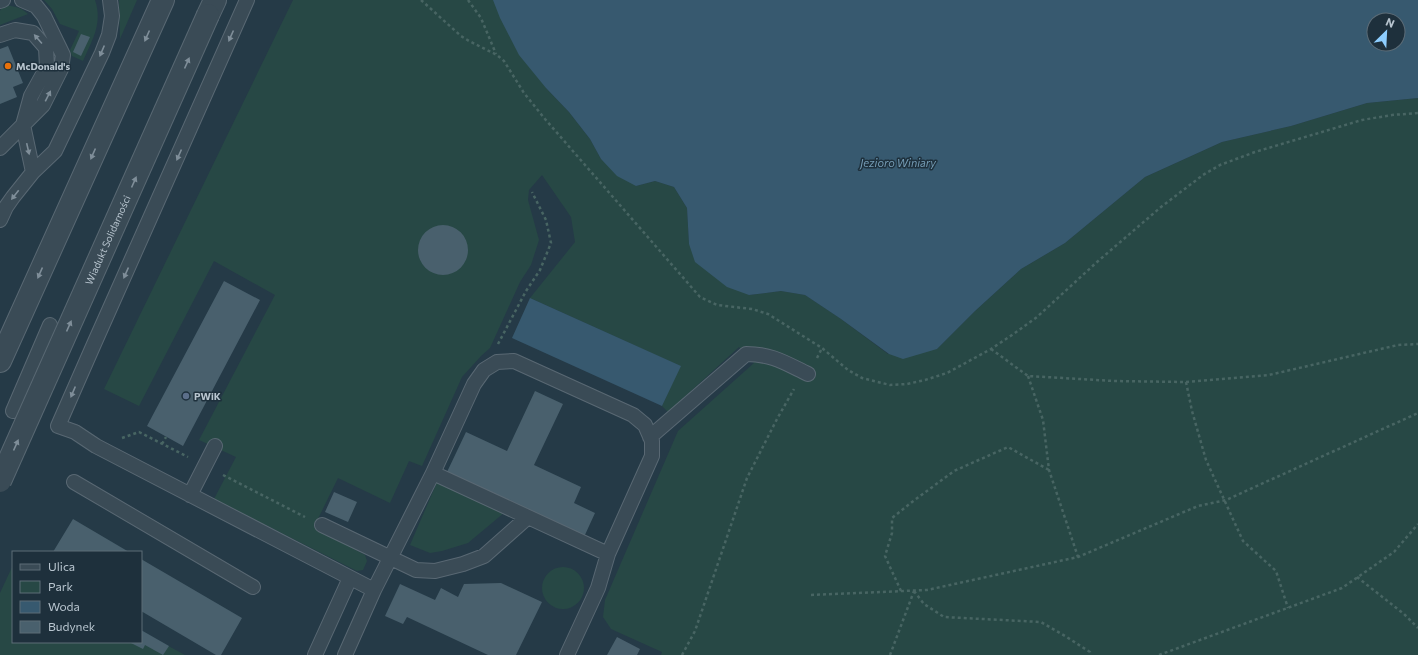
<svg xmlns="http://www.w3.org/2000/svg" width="1418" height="655" font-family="Commissioner,sans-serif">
<rect width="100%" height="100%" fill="#253a47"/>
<path fill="#274845" d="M44,0h51c8,24 -3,40 -12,61l-11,-5 -2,-6 9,-19 -19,-7 -8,-15z
M119,0h18l-17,39z
M293,0h243l10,88 23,24 21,27 11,20 35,27 19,-5 19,6 13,21 2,36 60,51 32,-4 24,4 36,24 47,35 49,-5 38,-38 46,-42 44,-26 80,-66 77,-35 69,-16 76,-23 51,-5v557h-757l1,-3 -51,-23 -8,-12 2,-17 73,-169 76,-68 -15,-16 -71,65 -6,-6 18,-40 -150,-68 45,-56 -4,-25 -29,-42 -13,15 -1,10 11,40 -8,25 -11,17 -30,66 -9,8 -19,21 -40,89 -13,-5 -19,42 -52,-25 -24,49 51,28 2,6 -4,9 -6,1 -143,-72 22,-42 -37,-17 76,-145 -61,-34 -75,145 -35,-17z
M3,5c10,1 18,2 25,9l-28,11v-14z
M438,480l67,32 -37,31 -26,8 -12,2 -20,-8z
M13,565v77h128l9,-6 35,19h-185v-62z
M542 588a21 21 0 1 1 42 0a21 21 0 1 1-42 0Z"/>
<path fill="#37596f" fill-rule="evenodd" d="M493,0h925v98l-51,5 -76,23 -69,16 -77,35 -80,66 -44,26 -46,42 -38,38 -34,10 -14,-5 -48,-35 -36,-24 -24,-4 -32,4 -22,-8 -32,-25 -6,-18 -2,-36 -13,-21 -19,-6 -19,5 -19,-10 -16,-17 -11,-20 -21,-27 -23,-24 -27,-33 -19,-37zM1374,20h24v24h-24z
M530,298l151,68 -19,40 -150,-68z"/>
<path fill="#49606d" d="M81,34l9,3 -9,19 -8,-4z
M8,46l15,37 -10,4 4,10 -17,7v-55z
M418 250a25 25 0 1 1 50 0a25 25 0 1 1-50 0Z
M224,281l36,19 -77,146 -36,-20z
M535,391l28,13 -29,61 47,22 -7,16 21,10 -11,24 -137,-65 19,-40 41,19z
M334,492l23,10 -9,20 -23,-10z
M73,519l56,33h-76z
M141,559l101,59 -21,37h-5l-75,-44z
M501,583l41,19 -26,53h-28l-81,-38 -4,7 -18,-8 15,-32 35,16 6,-12 17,9 6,-13z
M141,630l28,16 -6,9 -18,-10 -2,4 -14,-7h12z
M617,637l23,12 -3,6h-30z"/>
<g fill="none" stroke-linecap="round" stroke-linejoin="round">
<g stroke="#596873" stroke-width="16">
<path id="service" d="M247,0l-153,344 -36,82 17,6 21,14 278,144
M0,1l3,-1
M0,35l15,-5 18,3 13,15 1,19 -16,29 -8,29 10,47
M0,148l43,-43 18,-36 2,-14 -19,-39 -8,-10 -14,-6
M0,220l6,-13 7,-10 20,-25 22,-21 47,-98 7,-18 3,-19 -2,-16
M13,411l37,-86
M650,437l96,-83c26,0 39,9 62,20
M433,473l175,81
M74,482l179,105
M190,495l25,-49
M322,525l94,45 19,1 28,-7 21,-8 44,-39
M315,655l35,-77
M345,655l29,-65 59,-117 41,-89 10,-14 13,-8 17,-1 119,54 12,10 7,16v15l-44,98 -10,34 -31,67"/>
</g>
<g stroke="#596873" stroke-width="24">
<path id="tertiary" d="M208,15l7,-15
M0,361l163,-361"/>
</g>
<path stroke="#486563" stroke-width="2.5" stroke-dasharray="3 3" stroke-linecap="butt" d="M421,0l40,36 8,5 28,14 7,6 20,32 21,26 155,178 17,8 35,4 16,5 54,34 26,22 14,8 28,7 17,-1 18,-4 22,-7 44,-24 21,-14 25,-18 60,-55 64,-55 42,-32 17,-10 35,-13 107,-32 30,-5 26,-2
M468,0l13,18 15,36
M498,344l28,-53 14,-21 11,-27 -5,-23 -14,-28
M991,349l37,27 86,5 72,1 83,-7 129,-30 20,-1
M817,358l5,-10
M1028,376l15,44 6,50 29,87
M1186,382l6,29 14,49 37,81 33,30 12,37
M122,438l17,-6 49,25
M162,444l4,-7
M223,475l82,42
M1357,577l47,37 14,14
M901,591l-16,-35 7,-23v-15l20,-16 42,-31 54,-24 41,23
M914,591l10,13 20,13 97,5 24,14 25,16v3
M811,595l116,-5 151,-33 120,-51 28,-6 192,-87
M682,655l13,-24 52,-153 30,-59 17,-30
M890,655l24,-64
M1159,655l183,-67 52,-36 24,-28"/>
<use href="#service" stroke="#3a4b56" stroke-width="14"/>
<use href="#tertiary" stroke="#3a4b56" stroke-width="22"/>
<g stroke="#596873" stroke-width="24" stroke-linecap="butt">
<g id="tertiary-bridge">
<path id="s1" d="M0,481l208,-466"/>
</g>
</g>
<use href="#tertiary-bridge" stroke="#3a4b56" stroke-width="22"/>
</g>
<defs><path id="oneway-solid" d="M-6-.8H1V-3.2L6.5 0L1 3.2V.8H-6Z"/></defs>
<g fill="#7f8e99">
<use href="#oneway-solid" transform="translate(147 36) rotate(114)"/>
<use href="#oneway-solid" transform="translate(231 36) rotate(114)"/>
<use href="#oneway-solid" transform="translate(38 39) rotate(-131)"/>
<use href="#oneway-solid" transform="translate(102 51) rotate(113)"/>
<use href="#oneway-solid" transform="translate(187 63) rotate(-66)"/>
<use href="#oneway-solid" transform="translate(48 96) rotate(-63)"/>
<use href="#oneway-solid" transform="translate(28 149) rotate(77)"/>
<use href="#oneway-solid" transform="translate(93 154) rotate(114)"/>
<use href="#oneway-solid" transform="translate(179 155) rotate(114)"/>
<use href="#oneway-solid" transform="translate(134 182) rotate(-66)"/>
<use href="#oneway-solid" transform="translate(15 195) rotate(128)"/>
<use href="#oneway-solid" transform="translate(40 273) rotate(114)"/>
<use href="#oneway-solid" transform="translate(126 273) rotate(114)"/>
<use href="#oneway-solid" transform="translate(69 326) rotate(-66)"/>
<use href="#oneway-solid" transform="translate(73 392) rotate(113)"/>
<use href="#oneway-solid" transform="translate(16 445) rotate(-66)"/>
</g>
<circle fill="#e8710a" stroke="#1e303c" stroke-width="1.5" cx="8" cy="66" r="4"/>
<circle fill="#5c6f8a" stroke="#1e303c" stroke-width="1.5" cx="186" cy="396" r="4"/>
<g text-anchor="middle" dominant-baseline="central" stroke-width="3" stroke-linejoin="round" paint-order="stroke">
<g font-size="10" font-weight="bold" fill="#b8c5cf" stroke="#1e303c" text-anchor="start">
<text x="16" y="66">McDonald's</text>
<text x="194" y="396">PWiK</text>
</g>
<g font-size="10" fill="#b8c5cf" stroke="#1e303c">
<text stroke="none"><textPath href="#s1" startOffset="264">Wiadukt Solidarności</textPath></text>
</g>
<g font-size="11" font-style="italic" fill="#759cb5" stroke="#1e303c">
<text x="898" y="162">Jezioro Winiary</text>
</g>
</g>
<rect x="12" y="551" width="130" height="92" fill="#1e303c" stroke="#5c6c77"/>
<rect x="20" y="564" width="20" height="6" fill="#3a4b56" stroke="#5c6c77"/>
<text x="48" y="571" font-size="12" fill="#b8c5cf">Ulica</text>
<rect x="20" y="581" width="20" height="12" fill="#274845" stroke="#5c6c77"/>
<text x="48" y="591" font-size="12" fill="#b8c5cf">Park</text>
<rect x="20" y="601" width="20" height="12" fill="#37596f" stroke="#5c6c77"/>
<text x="48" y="611" font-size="12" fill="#b8c5cf">Woda</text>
<rect x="20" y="621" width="20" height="12" fill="#49606d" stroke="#5c6c77"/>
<text x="48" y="631" font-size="12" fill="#b8c5cf">Budynek</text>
<g transform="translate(1386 32) rotate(24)"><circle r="19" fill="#1e303c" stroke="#5c6c77"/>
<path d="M0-3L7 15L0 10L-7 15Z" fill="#8dceff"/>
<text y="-6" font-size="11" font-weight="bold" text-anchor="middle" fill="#b8c5cf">N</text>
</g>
</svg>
